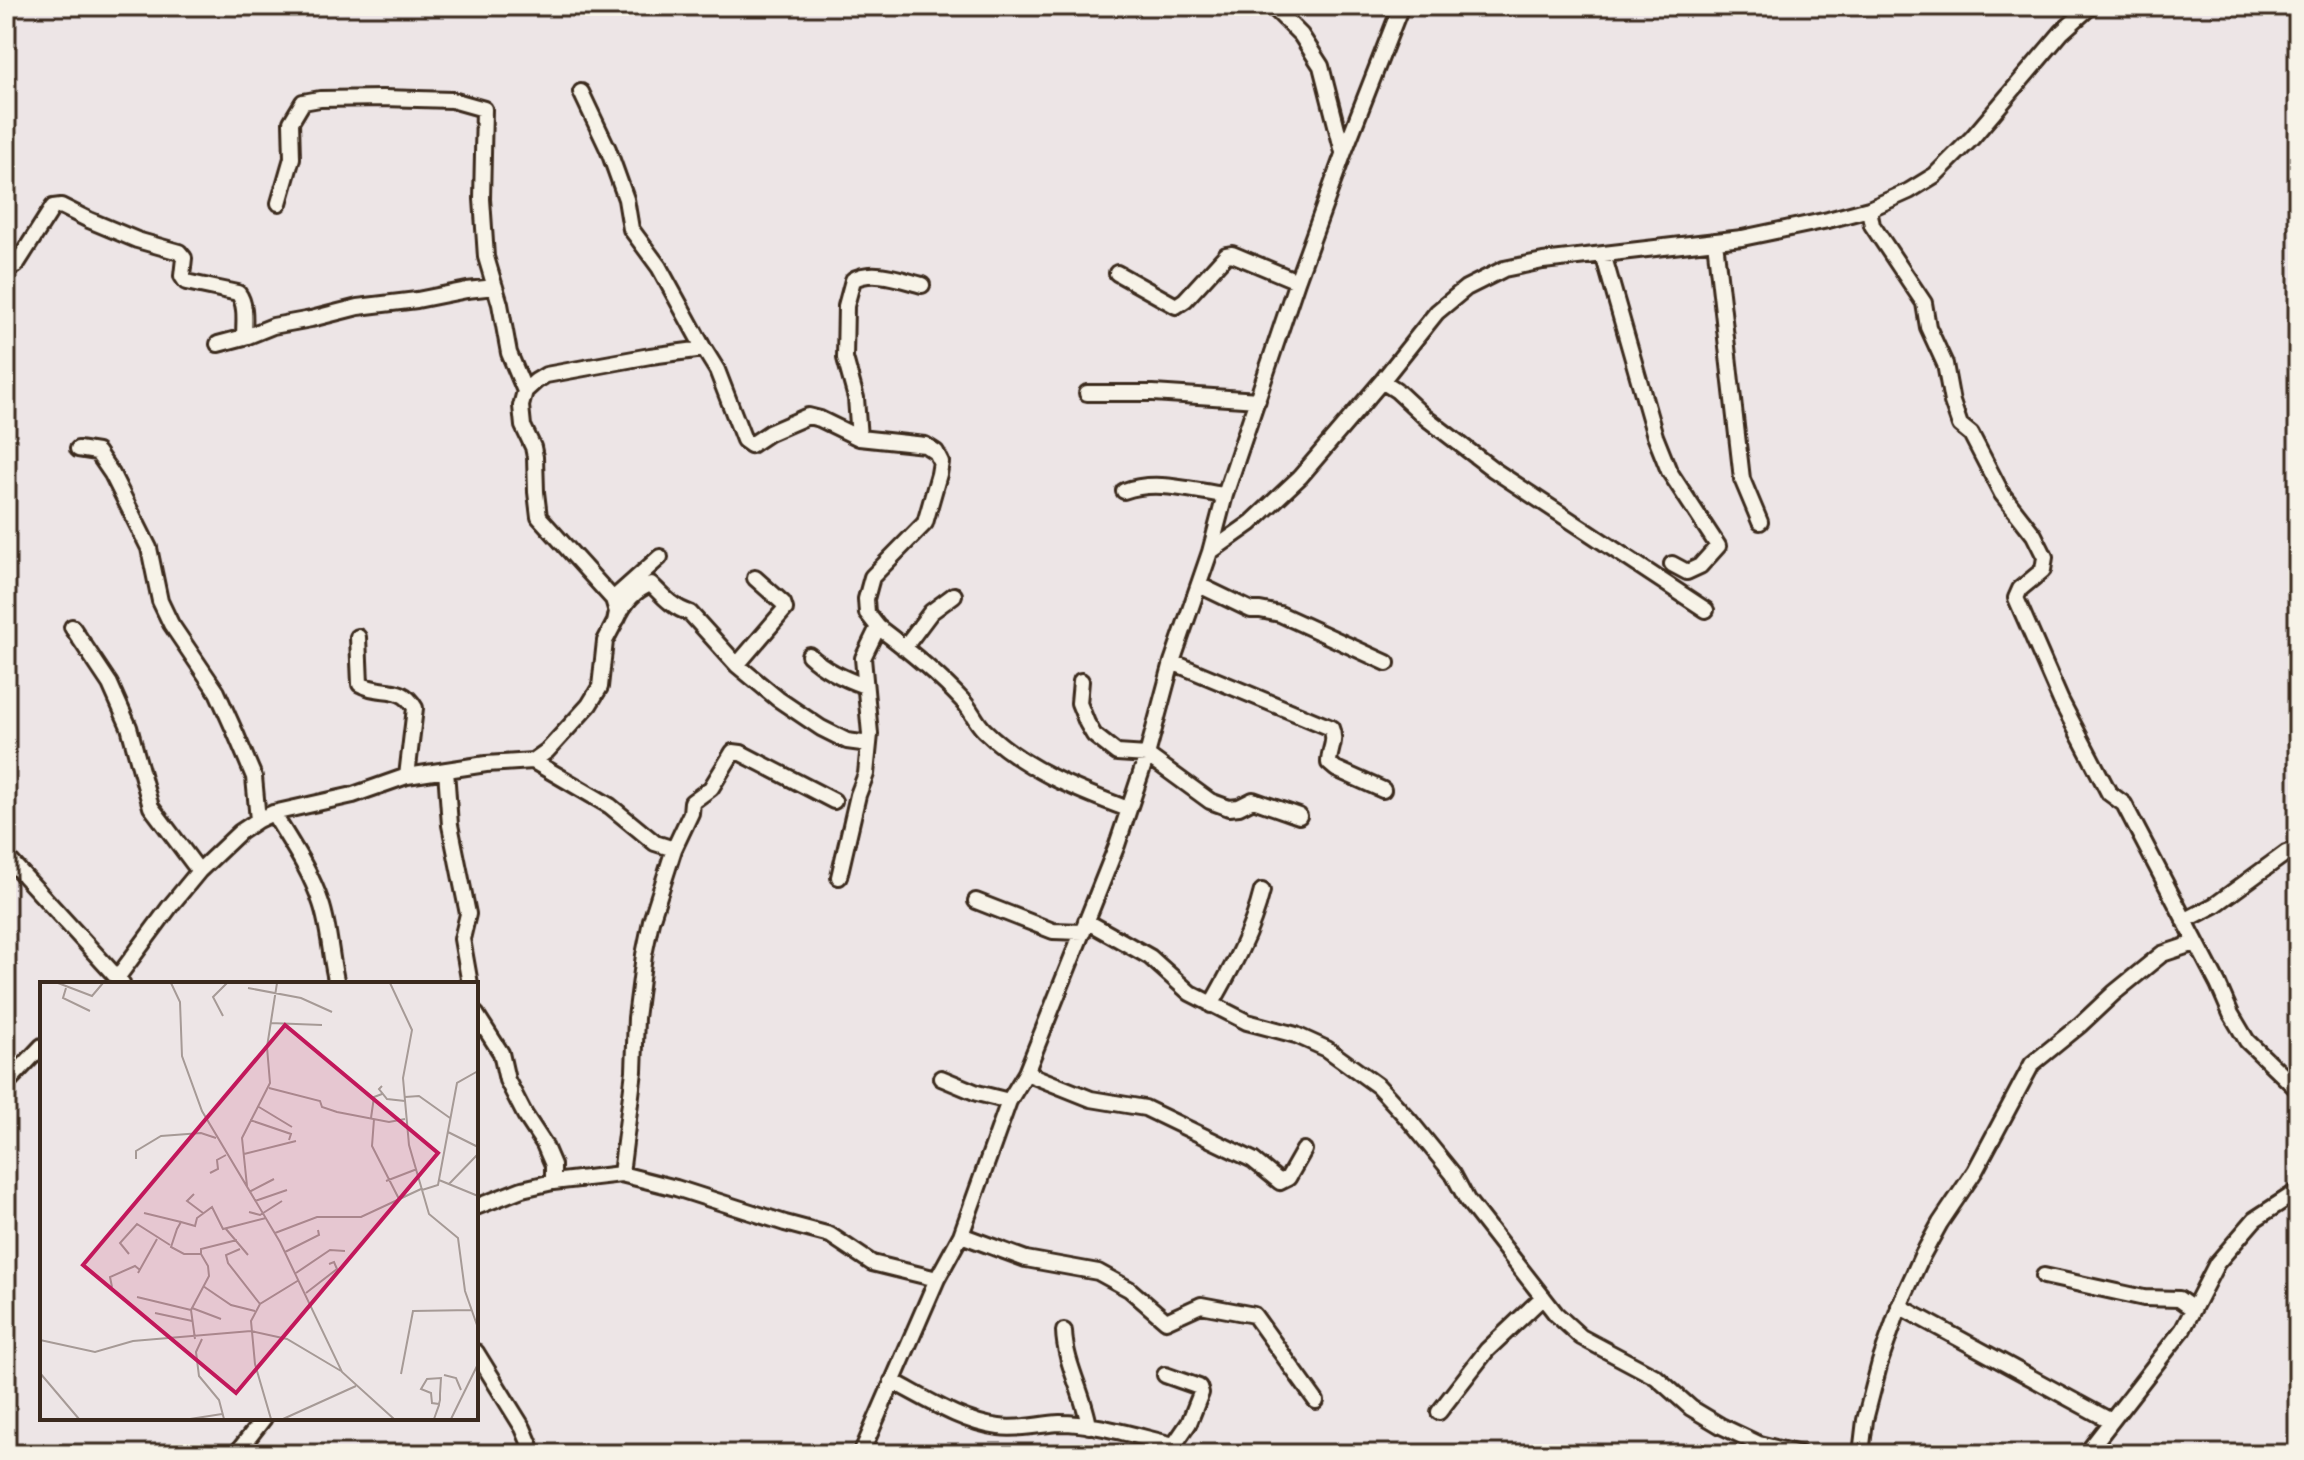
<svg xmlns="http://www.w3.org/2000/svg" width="2304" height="1460" font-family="Dekko,sans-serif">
<rect width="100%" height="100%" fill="#ede5e6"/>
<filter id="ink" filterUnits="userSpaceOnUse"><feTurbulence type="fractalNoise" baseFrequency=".0125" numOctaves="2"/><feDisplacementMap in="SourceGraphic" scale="16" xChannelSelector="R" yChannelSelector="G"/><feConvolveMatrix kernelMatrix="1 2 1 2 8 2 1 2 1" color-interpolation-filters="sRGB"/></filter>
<g filter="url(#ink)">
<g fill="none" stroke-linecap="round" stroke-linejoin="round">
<g stroke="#3b2a1e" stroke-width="20">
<path id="minor" d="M1272,6l29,29 20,31 22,86
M581,92l27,57 18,50 5,30 28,38 45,82
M279,203l13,-45 -1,-36 12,-20 17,-3 63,-1 69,2 32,9 -2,90 4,58 14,47 9,49 16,38
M1869,209l3,16 52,78 4,24 17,37 7,38 8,23 11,9 31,60 32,41 11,22 -2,13 -23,19 -4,9 45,103 48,92 15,11 94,180 13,30 16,27 51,49
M1715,241l27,238 18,43
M1603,254l52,182 14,35 49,75 -18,20 -13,6 -15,-8
M16,265l37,-58 8,-1 28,14 48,20 42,12 5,6 -2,18 4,6 52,11c9,12 6,30 6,44
M1117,273l59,33 9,-6 41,-45 6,-1 65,27
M218,344l30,-8 25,-10 38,-7 47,-12 59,-7 50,-10 28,-3
M1382,381l14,9 30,28 68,52 212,140
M1087,393h66l105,7
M859,438l-3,-40 -11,-40 1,-52 7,-26c19,-12 49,0 69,5
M78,449l19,3 15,22 37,74 11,53 11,23 46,68 18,40 19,45 4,43
M1124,491c32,-12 68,0 101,4
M1210,552l41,-29 49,-46 82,-96 55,-69 29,-24 38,-19 39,-8 199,-23 86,-18 41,-11 40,-18 26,-16 37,-37 90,-106 29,-26
M1199,585l52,25h9l20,4 107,49
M613,599l47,-42
M617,619c7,-16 17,-29 34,-35 12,12 22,24 39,29l47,52 41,34 43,29 26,13 22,3
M72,627l38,57 19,43 22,80 48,64
M358,637l2,47c21,12 41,-1 55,24l-8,68
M904,648l27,-36 23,-17
M809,655c16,15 35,24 56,31
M1172,662l159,66c6,13 -2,22 -2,35l7,6 47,21
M737,665l48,-56 -2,-6 -28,-25
M1081,681l-2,22 8,20 7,12 23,18 30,2 63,46 19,7 10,-1 14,-7 46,16
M533,761l77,45 45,37 19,6
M446,770l4,55 18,89 -6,25 8,45
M273,813c18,30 37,57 48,90 9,26 9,54 16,81
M6,856l116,127
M839,877l19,-82 8,-21 4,-40 -7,-76 15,-31
M976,901l77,30 30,1
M1086,921l64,36 40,36 57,29 49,13 31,14 51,37 32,35 43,53 14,26 89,114 25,23 75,40 35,31 30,18 38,18 41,10
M2184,921l31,-16 71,-52 12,-4
M117,978l54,-73 28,-34 41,-39 18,-12 15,-7 80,-18 54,-19 79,-12 47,-3 14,-10 42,-46 11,-18 5,-46 10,-19 2,-10 -4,-13 -74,-82 -3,-25 -1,-35 -2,-10 -10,-21 -2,-20 4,-15 11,-10 10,-6 104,-19 54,-7 13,21 27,70 7,5 18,-12 39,-17 12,3 39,19 66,7 11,7 5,10 -2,12 -14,49 -53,54 -6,22 1,14 11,14c29,22 59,46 84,73 9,9 13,21 22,30 40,39 93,60 144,79
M1211,1005c21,-37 41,-73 51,-114
M476,1014l25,39 6,27 18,35 19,29 9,21v17
M1026,1073l65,26 54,9 108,52 27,22 8,-4 16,-28
M941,1078l36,15 32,8
M6,1084l36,-38
M621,1174l13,-103 2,-53 8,-63 7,-34 23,-72 17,-36 1,-11 19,-14 22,-36 8,1 93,48
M476,1207l46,-18 31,-7 68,-8 55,14 109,35 45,12 42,28 65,16
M961,1235l65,24 72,13 31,17 37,32 35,-16 53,10 62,86
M2044,1276l100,22 35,1 14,10
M1899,1306l212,115
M1064,1331c1,33 20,63 25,95
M476,1352l47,76 11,26
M892,1381c33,17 69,41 107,46 20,3 41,-3 61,-4 38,0 78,14 114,22l15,-22 12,-30 -2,-6 -34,-12
M1439,1412l48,-62 56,-53
M236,1454l28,-36
M861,1454l76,-175 24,-44 48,-134 17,-28 91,-228 30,-90 25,-93 38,-110 15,-57 72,-214 47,-129 57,-146
M1861,1454l4,-34 15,-58 21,-60 21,-46 18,-33 35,-52 57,-107 48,-39 34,-32 48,-39 33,-11
M2086,1454l97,-125 34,-66 38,-44 43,-28"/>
</g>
<use href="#minor" stroke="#f7f3e8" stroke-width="14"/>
</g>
</g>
<g transform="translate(40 982)">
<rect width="438" height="438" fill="#ede5e6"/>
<path fill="none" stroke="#a69a96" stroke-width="2" d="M18,1l34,13 11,-13M131,1l9,19 2,54 20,55 78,131 62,130 52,47M350,1l22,47 -9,48 6,67 20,69 29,24 7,53 13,37M26,6l-3,10 27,13M208,6l53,10 31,14M183,34l-10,-19 14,-14M230,41l52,2M342,104l-3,3 8,10 18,2M229,106l51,13 2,6 15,5 52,10 16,-3M365,115l14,-1 31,22M219,125l33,20M331,136l3,-21 8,-3M334,137l-2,27 27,53M210,138l41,14 -2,6M408,150l30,15M204,172l52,-13M96,177v-8l25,-15 40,-3 15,5M170,191l8,-4 -1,-9 9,-5M399,198l39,16M346,199l31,-12M409,202l29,-30M207,204l-5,-48 28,-55 -3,-36 10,-64M382,208l16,-5 19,-102 21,-12M209,210l25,-13M154,212l-7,7 16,12M215,219l32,-11M209,230l11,3 22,-14M104,231l37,9M186,247l22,26M235,251l42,-16h44l60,-28M200,267l-14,6 2,8 32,41M245,270l34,-17 -1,-5M89,272l-9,-11 17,-19 33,21M161,272v-5l36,-9M98,291l19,-34M256,291l34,-23 15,1M163,304l28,19 24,6M72,305l-2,-10 25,-11 5,4M266,311l31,-24 -3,-7 -5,2M97,315l54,13M152,326l29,11M115,331l37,8M155,357l-4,-29 18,-34 -1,-10 -7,-12h-17l-13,-7 6,-18 4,-7 14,4 2,-8 15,-11 11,22 43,-11M162,357l-6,13 3,24 20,24 5,19M0,358l55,12 38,-11 118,-10 36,8 54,32M0,391l39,46M361,392l12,-63 59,-1M404,393l12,3 5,12M150,437l32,-5M231,437l-16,-55 -4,-43 9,-17 39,-24M243,437l73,-33M394,437l5,-14v-1l1,-4v-6l1,-16 -14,1 -6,10 10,4 1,10 7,1M411,437l27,-55"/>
<path fill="#c2185b" fill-opacity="0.15" stroke="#c2185b" stroke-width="4" d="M245,43l153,128 -202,240 -153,-128z"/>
<rect width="438" height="438" fill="none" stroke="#3b2a1e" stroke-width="4"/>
</g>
<rect width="2304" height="1460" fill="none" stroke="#f7f3e8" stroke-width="32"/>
<rect x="16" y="16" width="2272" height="1428" fill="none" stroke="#3b2a1e" stroke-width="3" filter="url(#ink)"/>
</svg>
